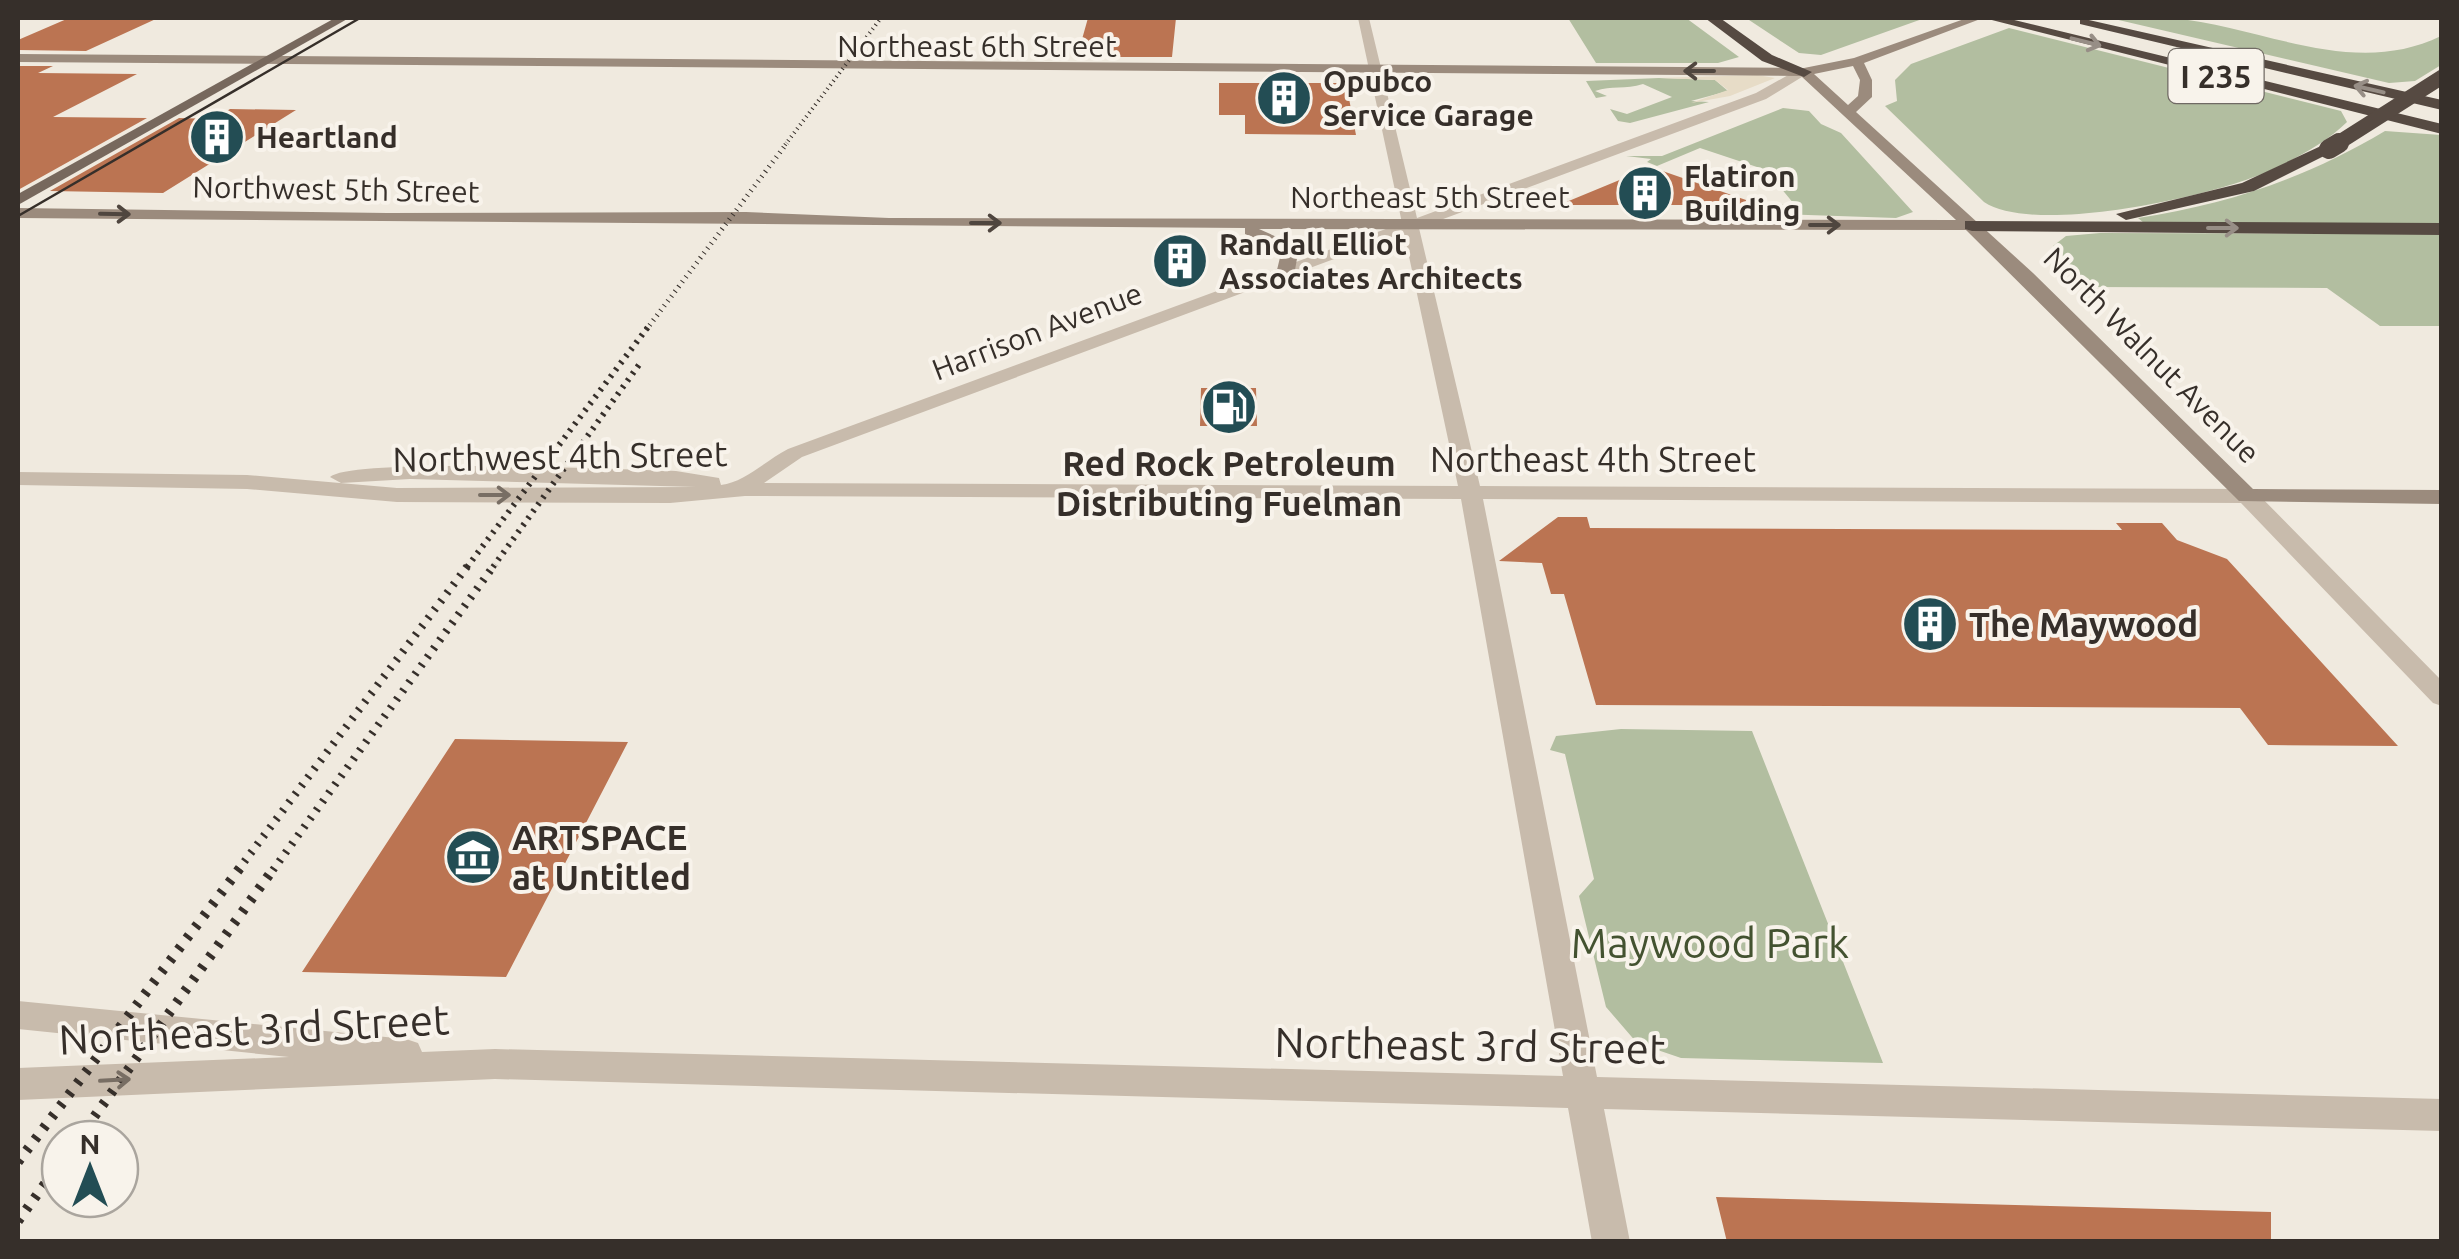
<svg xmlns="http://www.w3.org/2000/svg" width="2459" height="1259" font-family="Ubuntu,sans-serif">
<rect width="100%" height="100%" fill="#f0eadf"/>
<path fill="#b2bea0" d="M1568,18h118l53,39 -21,6h-122z
M1746,18h179l-104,37 -22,-2z
M2110,18c20,-1 42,-2 62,0 89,8 181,61 269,18v29l-26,16 -26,2z
M2009,28l332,83 6,11c-20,20 -52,37 -78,49 -55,25 -234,65 -285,31l-99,-96 12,-5 -2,-21 16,-16z
M1659,78l56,2 13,11 -37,10 18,1 -79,21 -12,-2 -8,-12 17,5 45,-17 -29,-13c-18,6 -31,1 -48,7l12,5 -11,2 -10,-17z
M1783,108l26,3 12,13 20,9 72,79 -17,6 -117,-4 -6,-9 21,-1 -28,-34 -66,-22 -43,18 -10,-4 4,-3 -25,-3h36z
M2385,131l56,4v89l-297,-1 -6,-5c91,-14 168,-40 247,-87z
M2100,233l341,1v92h-61l-53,-38 -237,-1 -30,-27 -7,-14 13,-10z
M1621,729l131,2 131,332 -202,-5 -44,-15 -31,-36 -27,-111 15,-17 -29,-125 -15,-4 6,-14z"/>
<path fill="#e7dcc7" d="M1757,75l18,3 -45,18 -39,7 37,-13 -13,-10 -56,-2z"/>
<path fill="#bb7452" d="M69,18h89l-72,33 -68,-1v-10z
M1088,18h88l-4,39h-95z
M18,66h35l-15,7 99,1 -84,43 94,1 -129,72z
M1219,83h127l10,52 -111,-1v-19h-26z
M230,109l66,1 -133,83 -113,-2 129,-73 35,1z
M1651,167l95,33 -1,5h-186z
M1201,388h55l1,38h-57z
M1558,517h29l3,11 532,2 -6,-7h46l15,17 50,19 171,187 -130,-1 -28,-37 -644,-3 -32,-111h-13l-9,-31 -43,-2z
M455,739l173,3 -122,235 -204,-5z
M1716,1197l555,15v30h-544z"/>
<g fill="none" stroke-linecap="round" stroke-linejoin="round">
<path fill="#c8bbac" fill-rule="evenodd" d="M1358,18h11l48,200 339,-125 43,-24 11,3 -44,27 -347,129 61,258 767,3 8,2 187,190v25l-9,-3 -192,-200 -758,-4 114,578 845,22v32l-838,-22 26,133h-38l-24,-134 -1073,-29 -477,21v-32l271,-11 -271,-28v-28l388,38 12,4 4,9 73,-3 1068,27 -102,-577 -716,-3 -75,7 -273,-1 -150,-13 -229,-4v-13l229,3 150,13 299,-1 -286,-8 -69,4 -11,-6c21,-20 298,-7 346,-6l43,7 2,7c24,-3 44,-24 67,-36l614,-226zM1404,233l54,253 -694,-3 38,-26z"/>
<path fill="#9b8b7d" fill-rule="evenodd" d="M1967,18h16l-119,45 8,17v17l-16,15 177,161 220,216 189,1v14l-203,-3 -273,-271 -707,-1 40,18 -4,23 -9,5 -9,-5 5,-21 -37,-15v-6l-1227,-10v-10l369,5 359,-1 143,6 1067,2 -155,-144 -1783,-14v-8l1786,14 50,-10zM1853,66l7,14 -2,16 -10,9 -34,-31z"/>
<path fill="#77685d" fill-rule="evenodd" d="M335,18h14l-331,187v-11z"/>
<path fill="#564a42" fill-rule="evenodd" d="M1705,18h15l52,37 40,17 -8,5 -42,-16z
M1984,18h22l436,106v10z
M2080,18l362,82v10l-362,-86z
M2323,145l15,4 -84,42 -128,29 -10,-6 126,-31z
M1965,221l477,2v12l-470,-4 -7,-2z"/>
<path stroke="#362f2a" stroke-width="2.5" d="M18,216l342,-198"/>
<path stroke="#362f2a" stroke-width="4" stroke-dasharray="1 4" stroke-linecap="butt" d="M785,145l96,-127"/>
<path stroke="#362f2a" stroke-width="5" stroke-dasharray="1 5" stroke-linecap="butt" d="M646,330l141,-187"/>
<path stroke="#362f2a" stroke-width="6" stroke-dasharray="2.5 6" stroke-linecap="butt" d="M467,567l181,-240
M493,567l148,-205"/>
<path stroke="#362f2a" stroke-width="8" stroke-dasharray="2.5 8" stroke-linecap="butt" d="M238,870l231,-306
M273,870l222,-306"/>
<path stroke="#362f2a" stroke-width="10" stroke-dasharray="4 10" stroke-linecap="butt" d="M78,1139l196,-271
M18,1162l222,-294
M18,1221l42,-58"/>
<path stroke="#564a42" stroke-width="15" d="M2335,145l107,-68"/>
<path stroke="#564a42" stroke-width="20" d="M2329,149l10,-6"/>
</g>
<defs><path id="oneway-shaft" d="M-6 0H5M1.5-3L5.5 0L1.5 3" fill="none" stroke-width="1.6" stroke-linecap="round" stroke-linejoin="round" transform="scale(2.5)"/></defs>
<g stroke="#978e86">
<use href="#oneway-shaft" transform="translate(2086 42) rotate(14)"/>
<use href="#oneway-shaft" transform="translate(2369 89) rotate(-167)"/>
<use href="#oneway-shaft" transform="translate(2223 228)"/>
</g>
<g stroke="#4f463f">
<use href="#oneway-shaft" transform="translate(1699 71) rotate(180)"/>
<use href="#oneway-shaft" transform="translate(115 214) rotate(1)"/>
<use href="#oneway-shaft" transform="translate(986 223)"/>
<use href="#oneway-shaft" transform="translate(1825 225)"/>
</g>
<g stroke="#786e64">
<use href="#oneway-shaft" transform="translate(495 495)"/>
<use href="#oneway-shaft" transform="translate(115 1080) rotate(-3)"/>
</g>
<defs>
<g id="building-disc" transform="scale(2.875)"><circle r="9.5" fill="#234d54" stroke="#f8f3eb"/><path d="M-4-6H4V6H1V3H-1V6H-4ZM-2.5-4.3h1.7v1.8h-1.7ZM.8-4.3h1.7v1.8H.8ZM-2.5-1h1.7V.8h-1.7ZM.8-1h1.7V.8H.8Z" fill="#fff"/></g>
<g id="fuel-disc" transform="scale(2.875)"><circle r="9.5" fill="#234d54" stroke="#f8f3eb"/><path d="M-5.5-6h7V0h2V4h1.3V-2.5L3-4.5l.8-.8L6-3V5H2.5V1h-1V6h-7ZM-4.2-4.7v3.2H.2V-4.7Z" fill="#fff"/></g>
<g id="museum-disc" transform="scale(2.875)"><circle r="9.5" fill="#234d54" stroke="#f8f3eb"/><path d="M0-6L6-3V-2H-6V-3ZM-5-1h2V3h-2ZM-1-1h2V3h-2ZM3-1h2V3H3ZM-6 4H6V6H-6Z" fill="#fff"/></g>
</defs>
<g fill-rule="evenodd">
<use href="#building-disc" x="1284" y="98"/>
<use href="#building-disc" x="217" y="137"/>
<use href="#building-disc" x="1645" y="193"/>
<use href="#building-disc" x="1180" y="261"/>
<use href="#fuel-disc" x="1229" y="407"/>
<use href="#building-disc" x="1930" y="624"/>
<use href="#museum-disc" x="473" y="857"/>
</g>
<g text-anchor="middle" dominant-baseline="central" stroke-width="8" stroke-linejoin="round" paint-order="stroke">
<g font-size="30" fill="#362f2a" stroke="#f8f3eb">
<text x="977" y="46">Northeast 6th Street</text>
<text transform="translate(336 189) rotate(1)">Northwest 5th Street</text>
<text x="1430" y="197">Northeast 5th Street</text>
<text transform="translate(1037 331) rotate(-21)">Harrison Avenue</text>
<text transform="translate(2152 355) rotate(45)">North Walnut Avenue</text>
</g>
<g font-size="30" font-weight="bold" fill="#362f2a" stroke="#f8f3eb" text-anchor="start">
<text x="1323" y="81">Opubco<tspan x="1323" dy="34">Service Garage</tspan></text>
<text x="256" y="137">Heartland</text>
<text x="1684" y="176">Flatiron<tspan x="1684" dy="34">Building</tspan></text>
<text x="1219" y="244">Randall Elliot<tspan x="1219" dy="34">Associates Architects</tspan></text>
</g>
<rect fill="#f8f3eb" stroke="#706a64" stroke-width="2.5" x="2168.5" y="49" width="95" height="54" rx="8"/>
<g font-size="32" font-weight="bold" fill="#362f2a">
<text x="2216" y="76">I 235</text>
</g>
<g font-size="35" fill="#362f2a" stroke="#f8f3eb">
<text transform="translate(560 456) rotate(-1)">Northwest 4th Street</text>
<text x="1593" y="459">Northeast 4th Street</text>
</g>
<g font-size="35" font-weight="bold" fill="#362f2a" stroke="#f8f3eb" text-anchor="start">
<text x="1229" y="463" text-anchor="middle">Red Rock Petroleum<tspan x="1229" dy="40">Distributing Fuelman</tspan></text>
<text x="1969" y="624">The Maywood</text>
<text x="512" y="837">ARTSPACE<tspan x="512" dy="40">at Untitled</tspan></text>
</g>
<g font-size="42" fill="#435230" stroke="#f8f3eb">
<text x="1710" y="942">Maywood Park</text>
</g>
<g font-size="42" fill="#362f2a" stroke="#f8f3eb">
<text transform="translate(254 1029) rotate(-3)">Northeast 3rd Street</text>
<text transform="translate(1470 1045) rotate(1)">Northeast 3rd Street</text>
</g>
</g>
<rect width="2459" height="1259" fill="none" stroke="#362f2a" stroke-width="40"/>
<g transform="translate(90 1169)"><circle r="48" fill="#f8f3eb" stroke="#aaa59e" stroke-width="2.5"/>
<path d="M0-8L18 38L0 25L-18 38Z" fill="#234d54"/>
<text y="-15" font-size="28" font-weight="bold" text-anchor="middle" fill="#362f2a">N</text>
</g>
</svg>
